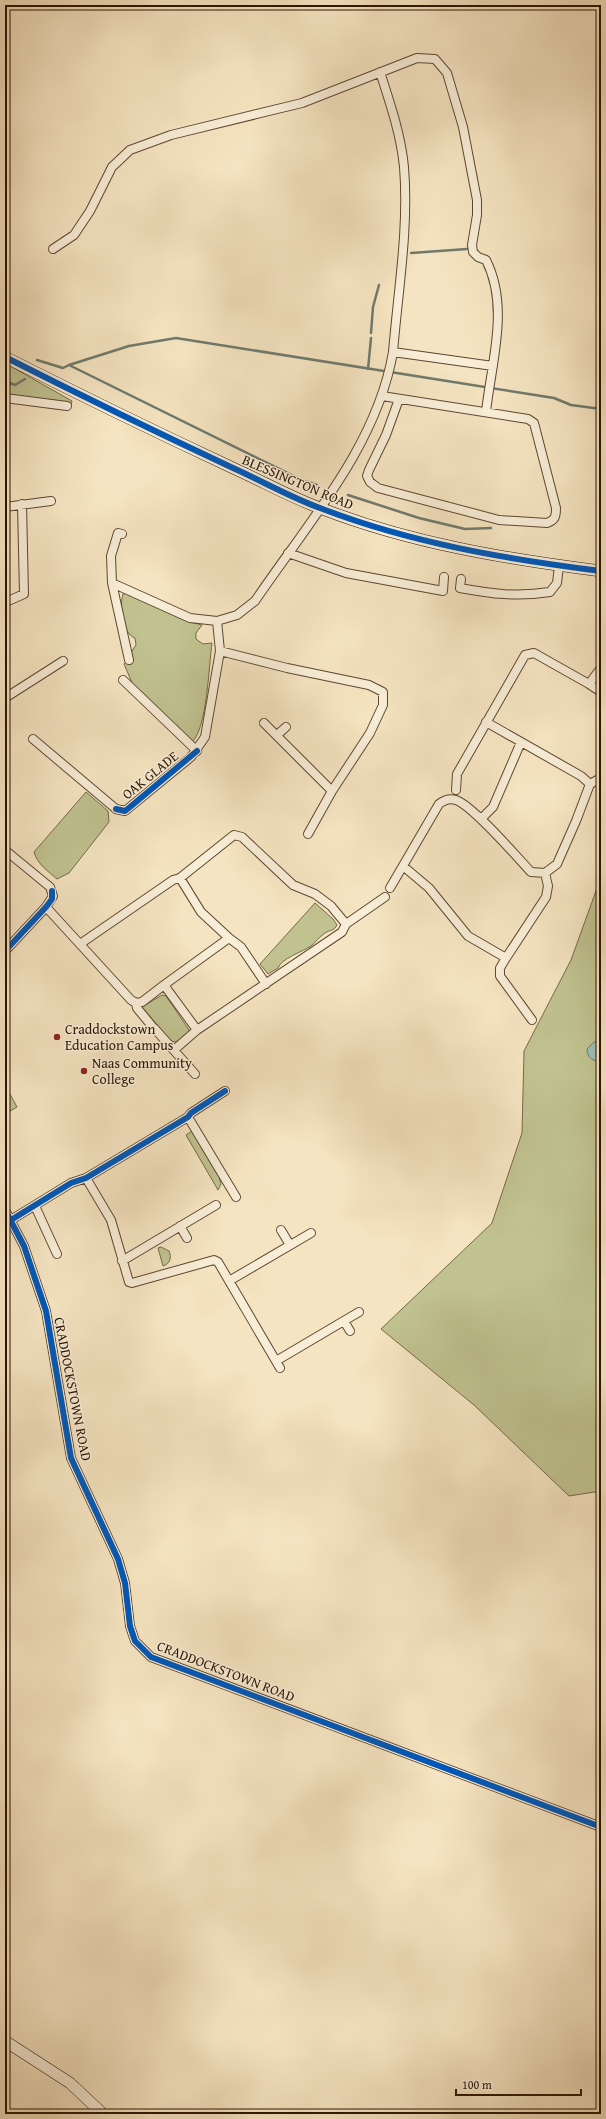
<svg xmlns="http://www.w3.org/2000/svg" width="606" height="2119" font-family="'Gentium Book Plus',serif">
<rect width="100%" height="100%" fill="#f5e4c1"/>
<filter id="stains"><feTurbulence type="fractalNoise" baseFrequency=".005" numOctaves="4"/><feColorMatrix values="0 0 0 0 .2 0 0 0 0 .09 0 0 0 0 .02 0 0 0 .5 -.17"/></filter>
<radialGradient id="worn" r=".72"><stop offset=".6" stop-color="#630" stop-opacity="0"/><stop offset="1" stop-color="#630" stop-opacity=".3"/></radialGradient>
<path fill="#c0c290" stroke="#766a48" d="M5,363l67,38 -1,4 -66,-8z
M128,593c26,9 47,27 74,32l-6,8v6l7,5 9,-1c-3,21 -5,86 -20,99l-59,-57 -9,-21c6,-6 7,-13 12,-19l-1,-7c-12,-3 -16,-33 -12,-44z
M86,792l22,19 1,11 -40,51 -12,6c-8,-7 -20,-15 -23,-27z
M601,877v614l-32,5 -95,-91 -93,-76 111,-106 30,-90 2,-82 47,-91z
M315,903l18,16 4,6c-3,6 -7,5 -12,8 -6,4 -9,9 -14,13 -9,6 -29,12 -33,22l-10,6 -8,-10z
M162,995l4,1 23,34v3l-13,9 -5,-1 -29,-34z
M5,1085l12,22 -12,7z
M192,1131l27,46 2,7 -3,6 -32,-55z
M161,1247l8,4c3,6 1,13 -6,15l-5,-18z"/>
<path fill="#9cbeb5" stroke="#6f7a6d" d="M601,1041v21c-8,-1 -14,-4 -14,-13l7,-7z"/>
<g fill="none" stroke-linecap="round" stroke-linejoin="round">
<path stroke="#6f7a6d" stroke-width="2.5" d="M411,253l56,-4
M371,333l2,-26 6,-22
M37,360l26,8 6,-3 233,115 15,5
M69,365l60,-19 47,-8 378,60 17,7 30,4
M368,369l3,-31
M5,381l10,4 10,-6
M348,495l71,23 46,11 26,-1"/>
<g stroke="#5e4730" stroke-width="10">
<path id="street" d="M380,72c10,31 21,63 24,95 5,61 -6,124 -11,185l100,14
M53,249l21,-14 16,-24 22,-44 18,-17 41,-15 131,-32 115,-45 18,1 12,14 16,54 14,73v15l-5,30 1,7 5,5 8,3c24,47 5,104 0,152
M382,396l146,23 6,4 22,85c0,9 -1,12 -9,15l-48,-3 -121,-32 -8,-6 -3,-6 2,-6 17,-35 13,-36
M5,398l62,8
M5,507l46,-6
M122,534l-4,-1 -7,23 1,27 78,35 27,3 20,-6 18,-14c52,-77 122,-155 138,-249
M288,553l58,20 97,18 1,-14
M461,579l-1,9c32,6 57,9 90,4l7,-9 2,-17
M112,583l17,77
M8,601l16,-7 -2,-90
M220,651l67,17 82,17 14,7v13l-13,28 -38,58 -24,43
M601,668l-12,16 12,8
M123,680l74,71
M5,698l58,-37
M486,722l95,54 9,8
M264,723l68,68
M277,735l9,-8
M33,739l83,70 9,2 66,-54 14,-20 15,-86 -3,-30
M456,790l1,-16 68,-119 9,-2 55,31
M481,819l12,-12 28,-65
M5,850l45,37 3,9 -7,11 -41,44
M403,866l26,22 39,48 38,22 -6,10v8l32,44
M180,878l21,34 28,26
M390,888l49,-84c5,-4 11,-6 17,-4 17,6 60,56 75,72l14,1
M46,907l85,93 5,3 1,5 14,17
M346,924l39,-27
M80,944l93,-64 7,-2 54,-43 8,2 51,48 22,9 16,12 15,18 -4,8 -145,98 -33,-45 -22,17 -6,1
M506,958l40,-61 2,-11 -3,-13 12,-9 19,-43 14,-37 11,-6
M164,985l65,-47 12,9 25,37
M154,1028l41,46
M174,1050l23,-20
M188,1117l48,80
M86,1178l25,42 18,62 3,1 82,-23 4,2 62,106
M35,1206l22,48
M5,1210l19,36 22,65 25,147 47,101 7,24 5,43 5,15 16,16 450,170
M11,1220l60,-37 15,-5 102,-61 3,-4 34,-22
M180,1226l7,12
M281,1230l9,15
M122,1261l94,-56
M229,1281l82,-48
M344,1321l6,10
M276,1361l83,-49"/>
</g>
<g stroke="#2b1300" stroke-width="12">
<path id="secondary" d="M5,357c75,38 151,75 228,111 29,13 57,29 87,40 90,35 186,51 281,63
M5,2041l65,42 33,31"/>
</g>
<use href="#street" stroke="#f8edd7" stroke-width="8"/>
<use href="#secondary" stroke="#f8edd7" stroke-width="11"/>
<g stroke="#f8edd7" stroke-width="8">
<path id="cycleway" d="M5,357c75,38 151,75 228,111 29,13 57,29 87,40 90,35 186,51 281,63
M116,809l9,2 5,-4 67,-56
M5,951l41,-44 6,-8v-8
M5,1210l19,36 22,65 25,147 47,101 7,24 5,43 5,15 16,16 450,170
M11,1220l60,-37 15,-5 102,-61 3,-4 34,-22"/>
</g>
<use href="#cycleway" stroke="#0057b8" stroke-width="6"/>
</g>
<g fill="#8f2418" stroke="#f8edd7" stroke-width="1.5">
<circle cx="57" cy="1037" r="4"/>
<circle cx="84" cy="1071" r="4"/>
</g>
<g text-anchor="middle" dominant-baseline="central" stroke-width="3" stroke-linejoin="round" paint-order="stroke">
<g font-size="14" fill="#2b1300" stroke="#f8edd7">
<text transform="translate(298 482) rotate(23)">BLESSINGTON ROAD</text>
<text transform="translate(150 775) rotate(-39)">OAK GLADE</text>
<text transform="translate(73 1389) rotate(79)">CRADDOCKSTOWN ROAD</text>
<text transform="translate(226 1671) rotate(21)">CRADDOCKSTOWN ROAD</text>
</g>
<g font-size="14" fill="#2b1300" stroke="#f8edd7" text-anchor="start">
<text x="65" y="1029">Craddockstown<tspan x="65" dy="16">Education Campus</tspan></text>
<text x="92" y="1063">Naas Community<tspan x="92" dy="16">College</tspan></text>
</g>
</g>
<rect width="606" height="2119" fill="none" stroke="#f5e4c1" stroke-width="20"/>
<rect x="6" y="6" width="594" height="2107" fill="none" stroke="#2b1300" stroke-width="2"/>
<rect x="10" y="10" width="586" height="2099" fill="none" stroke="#2b1300"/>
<path d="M456 2089v6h125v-6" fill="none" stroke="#2b1300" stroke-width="2"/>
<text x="462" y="2089" font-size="12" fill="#2b1300" stroke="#f8edd7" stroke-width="3" paint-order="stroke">100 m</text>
<rect width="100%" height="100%" filter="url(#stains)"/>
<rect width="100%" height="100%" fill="url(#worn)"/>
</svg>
